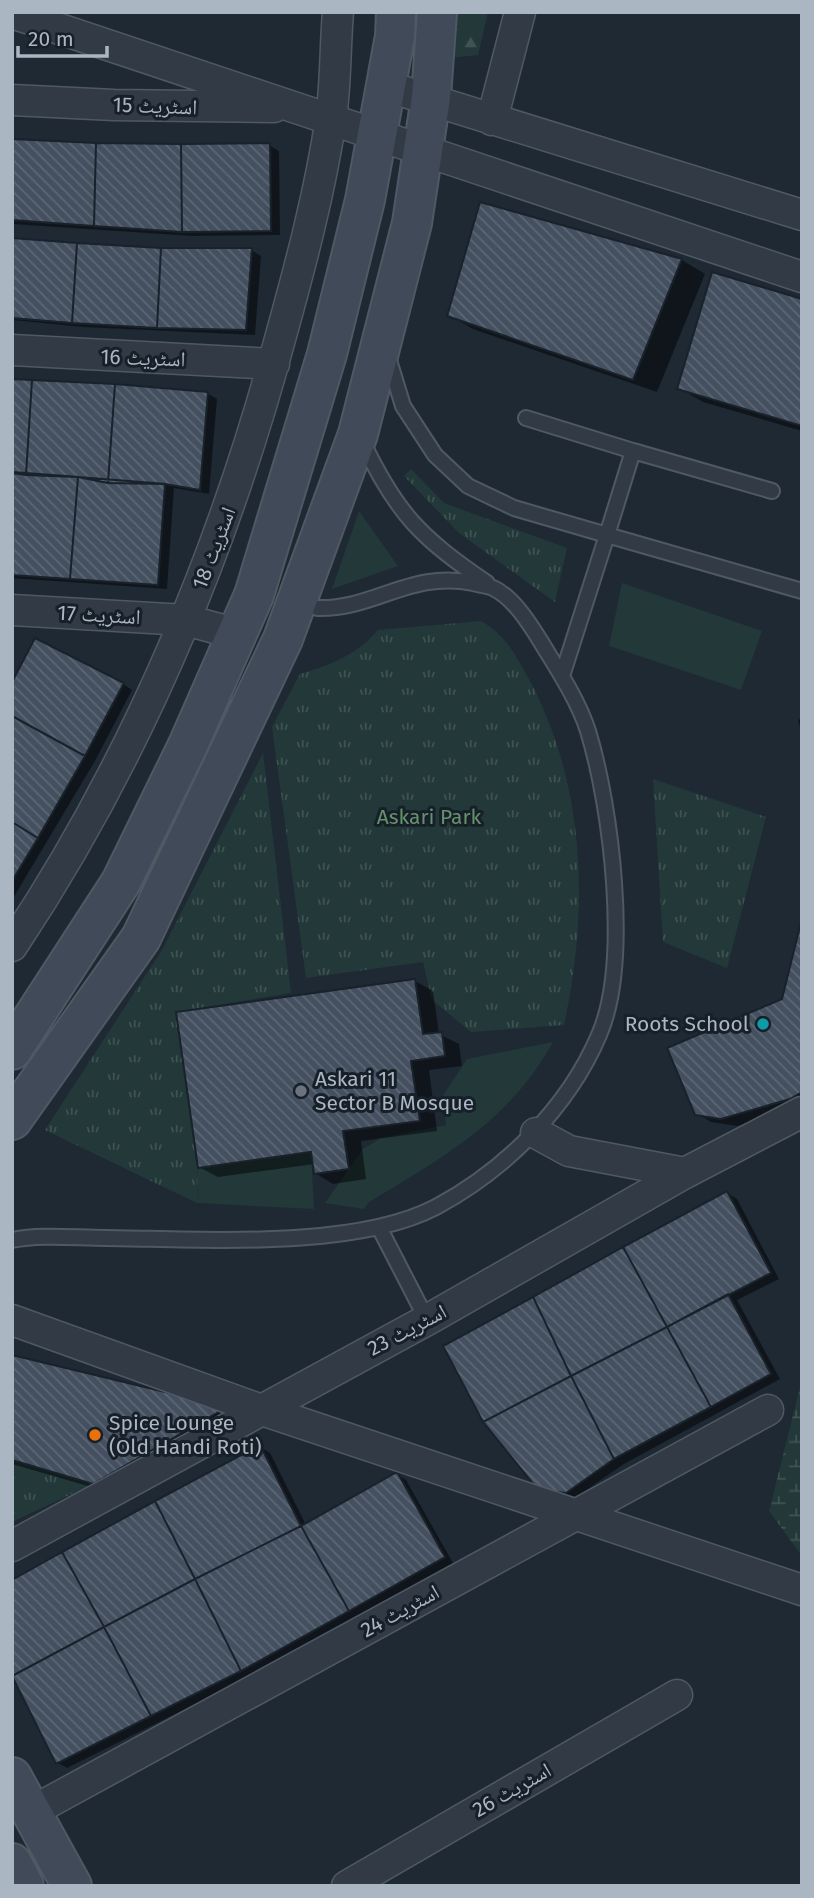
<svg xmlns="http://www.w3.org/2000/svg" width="814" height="1898" font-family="'Fira Sans','Noto Naskh Arabic',sans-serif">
<defs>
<pattern id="grass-tufts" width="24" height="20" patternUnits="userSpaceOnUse" patternTransform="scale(1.75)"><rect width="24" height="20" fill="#233838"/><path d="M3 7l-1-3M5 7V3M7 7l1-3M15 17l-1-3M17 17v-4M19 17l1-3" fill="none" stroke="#405353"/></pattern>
<pattern id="forest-firs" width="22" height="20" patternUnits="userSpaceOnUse" patternTransform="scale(1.75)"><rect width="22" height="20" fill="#233838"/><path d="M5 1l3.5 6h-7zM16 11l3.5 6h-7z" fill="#405353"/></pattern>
<pattern id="wetland-marsh" width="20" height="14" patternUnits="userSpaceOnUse" patternTransform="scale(1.75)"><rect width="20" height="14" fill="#233838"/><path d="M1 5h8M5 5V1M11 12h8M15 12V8" fill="none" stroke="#405353"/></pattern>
<pattern id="building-back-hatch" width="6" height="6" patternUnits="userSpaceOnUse" patternTransform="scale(1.75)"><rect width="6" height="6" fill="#44505f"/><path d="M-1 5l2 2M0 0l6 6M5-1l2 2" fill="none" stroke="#5c6774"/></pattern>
</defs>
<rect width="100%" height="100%" fill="#1e2934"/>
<path fill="url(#grass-tufts)" d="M411,469l33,34 123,45 -12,54 -96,-69 -55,-57z
M481,621c25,14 35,35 49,60 56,106 59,229 34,344l-93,7 -39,-32 -9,-38 -117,16 -34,-251 28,-53c31,-9 58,-20 78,-44z
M263,753l28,240 -115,19 22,156 -1,35 -152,-73 117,-180z
M653,779l113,38 -39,151 -64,-26z
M12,1460l81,24 -81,38z"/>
<path fill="url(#forest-firs)" d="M450,12h38l-10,43 -31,3z"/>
<path fill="url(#wetland-marsh)" d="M802,1379v177l-33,-45z"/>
<path fill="#233838" d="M359,511l39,55 -66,23z
M622,583l140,48 -21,59 -132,-44z
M553,1042c-44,80 -110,115 -185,161l-4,6 -39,-6 38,-54 18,-11 65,-13 -2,-31 23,-35z
M311,1152l3,57 -117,-6 1,-35z"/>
<path fill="#0007" d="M12,141l169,5 88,-1 10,6 1,84 -88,1 -180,-12z
M481,204l201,56 23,14 -48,118 -184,-63 -24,-14z
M12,238l64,7 175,5 10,6 -6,79 -172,-8 -71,-7z
M802,301v130l-99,-29 -24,-14z
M12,380l195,13 10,6 -8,95 -35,-6 -7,101 -155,-11z
M123,684l9,6 -37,71 -83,139v-215z
M802,718v16l-4,-14z
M802,924v183l-65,19 -26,-4 -15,-9 88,-112z
M415,981l18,10 6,43 20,10 3,22 -33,4 8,61 -76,10 5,38 -33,5 -18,-11 -1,-9 -96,13 -19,-10z
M727,1193l10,6 42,80 -42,21 43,79 -156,85 -48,33 -26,-3z
M12,1356l173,43 53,22 -126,72 -100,-29z
M260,1447l10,6 36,72 91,-51 9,6 47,83 -202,113 -184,92 -9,-5z"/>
<path fill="url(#building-back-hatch)" stroke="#19222b" stroke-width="2" d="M12,139l84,4 -2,83 -82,-6z
M96,143l85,1 1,88 -88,-6z
M270,143l1,88 -89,1 -1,-88z
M480,202l202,57 -49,121 -186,-64z
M12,238l65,5 -5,80 -60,-5z
M77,243l84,5 -4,80 -85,-5z
M161,248h91l-6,82 -89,-2z
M712,272l90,27v127l-125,-37z
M12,379l20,1 -6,95 -14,-2z
M32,380l83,4 -7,99 -30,-6 -52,-2z
M115,384l93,8 -8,98 -35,-6 -57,-1z
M12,472l66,5 -8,102 -58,-4z
M78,477l87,7 -7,101 -88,-6z
M35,638l89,45 -39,73 -73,-40v-34z
M12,716l73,40 -47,82 -26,-16z
M12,822l26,16 -26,43z
M802,918v174l-12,7 -69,20 -26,-4 -28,-67 115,-49z
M415,979l8,55 19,-2 3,24 -34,5 9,60 -77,10 6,38 -35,5 -3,-22 -113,16 -22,-156z
M727,1191l44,82 -104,54 -44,-80z
M623,1247l44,80 -96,49 -38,-79z
M728,1294l43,80 -60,33 -44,-80z
M533,1297l38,79 -88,46 -40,-76z
M667,1327l44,80 -97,52 -43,-83z
M12,1355l174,42 36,13 -129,74 -81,-24z
M571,1376l43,83 -48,34 -28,-3 -55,-68z
M260,1445l41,81 -106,53 -40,-78z
M397,1472l48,85 -96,54 -48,-85z
M155,1501l40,78 -91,48 -42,-75z
M301,1526l48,85 -108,60 -46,-92z
M62,1552l42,75 -92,49v-96z
M195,1579l46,92 -90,45 -47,-89z
M104,1627l47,89 -95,48 -44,-88z"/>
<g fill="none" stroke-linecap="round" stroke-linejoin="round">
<g stroke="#4f5964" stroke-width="18">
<path id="lane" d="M388,357l15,49 32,49 33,31 46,22 93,27 26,-84 -107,-33
M362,441c35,73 58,96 125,142
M633,451l139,40
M562,676l45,-141 195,56
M380,1229l47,91
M12,1240c30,-6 63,-2 94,-2 94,1 248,12 330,-31 69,-37 132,-99 163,-172 32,-73 12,-229 -11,-304 -10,-31 -30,-61 -47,-89 -11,-18 -28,-45 -48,-54 -6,-3 -14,-3 -20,-5 -62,-13 -99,27 -156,25"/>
</g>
<g stroke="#4f5964" stroke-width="33">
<path id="street" d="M12,13l790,264
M386,86l416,129
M12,100l102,5 160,2
M492,120l28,-108
M12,350l262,14
M12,610l174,10 51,14
M12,946c124,-186 210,-392 268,-607 20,-72 40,-147 51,-221 5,-35 4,-71 7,-106
M536,1133l33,18 116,22
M12,1320l247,89 543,181
M12,1546l415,-226 258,-147 117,-61
M31,1812l737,-402
M347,1886l330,-191"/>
</g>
<g stroke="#4f5964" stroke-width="42">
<path id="secondary" d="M12,1050l109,-168 67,-137 66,-150 73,-241 38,-154 30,-164 1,-24
M12,1120l129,-182 142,-299 75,-205 54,-211 19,-126 6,-85
M12,1777l60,109
M12,1863l12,23"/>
</g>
<use href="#lane" stroke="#323b45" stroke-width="14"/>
<use href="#street" stroke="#323b45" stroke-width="30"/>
<use href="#secondary" stroke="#404a58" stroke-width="38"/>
</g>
<circle fill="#0f9aa8" stroke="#172029" stroke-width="2.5" cx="763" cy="1024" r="7"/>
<circle fill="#6b7280" stroke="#172029" stroke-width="2.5" cx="301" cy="1091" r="7"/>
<circle fill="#e8710a" stroke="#172029" stroke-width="2.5" cx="95" cy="1435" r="7"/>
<g text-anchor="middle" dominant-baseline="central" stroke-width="6" stroke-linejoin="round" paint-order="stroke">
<g font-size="21" fill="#abb6c3" stroke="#172029">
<text transform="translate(155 106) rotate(2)">اسٹریٹ 15</text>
<text transform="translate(143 358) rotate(2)">اسٹریٹ 16</text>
<text transform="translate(214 548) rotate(-69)">اسٹریٹ 18</text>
<text transform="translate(99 615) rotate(3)">اسٹریٹ 17</text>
<text transform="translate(407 1330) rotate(-28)">اسٹریٹ 23</text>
<text transform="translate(400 1611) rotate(-29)">اسٹریٹ 24</text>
<text transform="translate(512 1790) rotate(-30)">اسٹریٹ 26</text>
</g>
<g font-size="21" fill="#64926c" stroke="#172029">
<text x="429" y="817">Askari Park</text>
</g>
<g font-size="21" fill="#abb6c3" stroke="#172029" text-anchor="start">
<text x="749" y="1024" text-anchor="end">Roots School</text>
<text x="315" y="1079">Askari 11<tspan x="315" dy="24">Sector B Mosque</tspan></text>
<text x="109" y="1423">Spice Lounge<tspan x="109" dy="24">(Old Handi Roti)</tspan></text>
</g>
</g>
<rect width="814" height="1898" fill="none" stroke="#abb6c3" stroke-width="28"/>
<path d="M18 46v10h89v-10" fill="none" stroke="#abb6c3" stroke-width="3.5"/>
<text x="28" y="46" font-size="21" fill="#abb6c3" stroke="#172029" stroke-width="5" paint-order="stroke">20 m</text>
</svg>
